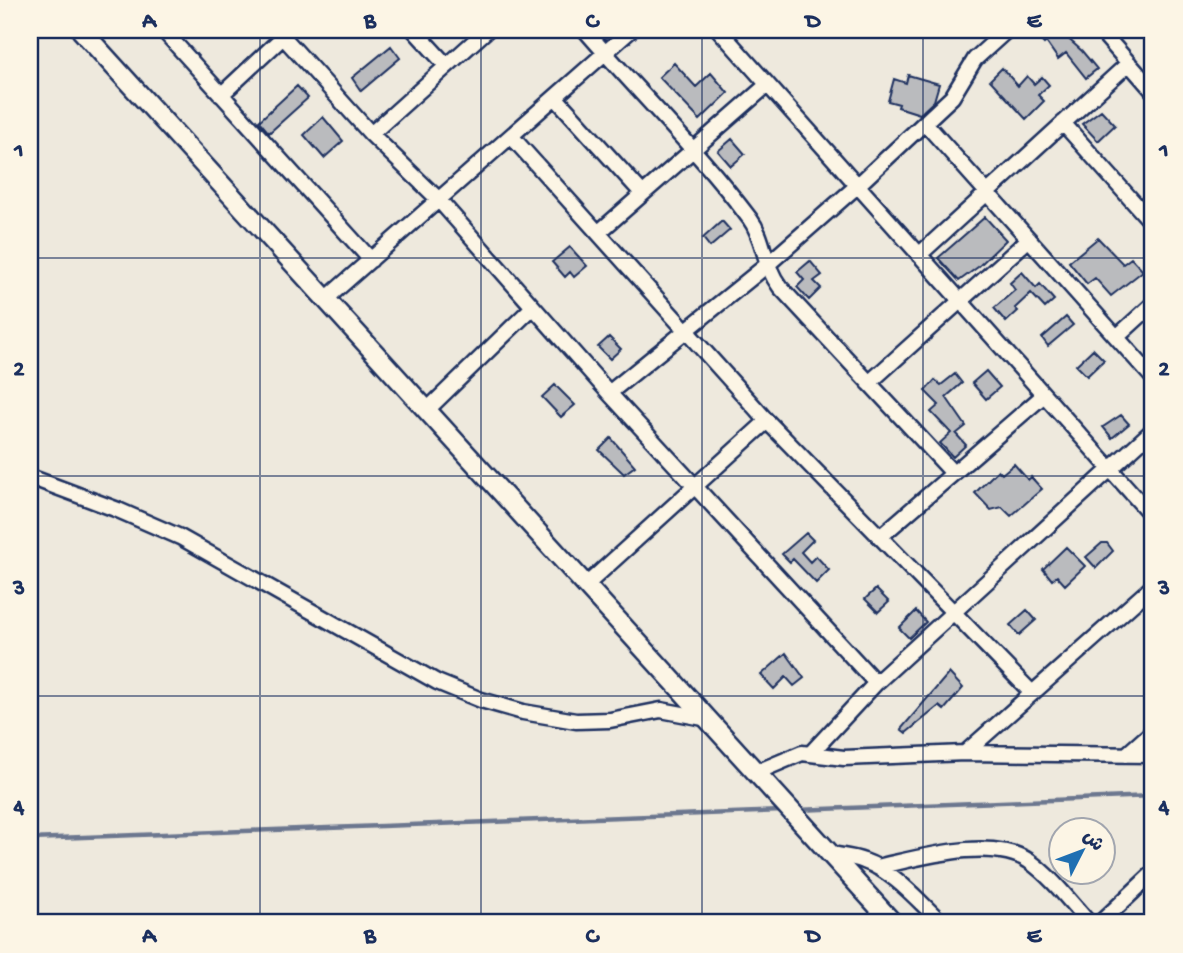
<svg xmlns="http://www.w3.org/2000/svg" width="1183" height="953" font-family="'Gochi Hand','Playpen Sans Arabic',sans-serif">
<rect width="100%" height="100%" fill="#eee9dd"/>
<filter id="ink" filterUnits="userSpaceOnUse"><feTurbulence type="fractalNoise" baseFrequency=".0143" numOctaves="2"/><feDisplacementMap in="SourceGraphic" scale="14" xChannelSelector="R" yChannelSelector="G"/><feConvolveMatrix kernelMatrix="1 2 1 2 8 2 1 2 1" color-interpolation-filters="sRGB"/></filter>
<g filter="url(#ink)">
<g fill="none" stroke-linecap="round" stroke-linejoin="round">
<path stroke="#6c778f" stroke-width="4.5" d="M797,810l356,-14
M30,839l754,-28"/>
</g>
<path fill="#babbbe" stroke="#1b2f5e" stroke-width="2" d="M1036,30h34l-6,5 18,16 15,18 -11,9 -20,-25 -8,6 -12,-17 -2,2 -8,-8 3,-2z
M391,46l9,12 -39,33 -9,-13z
M674,63l22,24 15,-14 17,20 -28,27 -41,-43z
M1002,68l16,18 9,-10 7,8 8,-7 7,8 -11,10 6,6 -18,18 -36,-39z
M908,75l31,9 -5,17 -14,13 -22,-7 1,-3 -11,-3 6,-22 12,4z
M297,86l11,12 -39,35 -10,-12z
M1101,110l14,15 -17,16 -16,-17z
M323,117l20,24 -19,17 -20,-23z
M732,139l13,15 -14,12 -13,-15z
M985,217l21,23 -28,27 -19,14 -21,-23z
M722,221l8,9 -20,17 -7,-9z
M1098,238l25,26 8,-6 12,13 -32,25 -16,-18 -8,6 -18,-22z
M570,247l17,19 -13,11 -4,-5 -5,5 -13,-15z
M810,261l12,14 -8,6 7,7 -12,12 -12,-13 7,-7 -7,-8z
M1022,272l14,16 4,-4 14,16 -9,8 -14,-15 -16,15 3,3 -12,11 -12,-14 21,-18 -5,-7z
M1066,317l7,8 -25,21 -6,-8z
M609,337l12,12 -11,10 -12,-12z
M1093,349l11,11 -17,16 -11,-11z
M986,371l14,16 -14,12 -14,-16z
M955,374l7,9 -16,14 20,29 -10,8 10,11 -13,12 -13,-14 11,-10 -20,-21 8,-7 -14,-14 10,-11 6,5z
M555,385l20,20 -14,12 -19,-20z
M1121,415l8,9 -17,14 -9,-11z
M611,438l24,28 -11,8 -25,-24z
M1014,464l14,16 3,-3 11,12 -31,27 -9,-9 -11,3 -16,-17 23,-23 4,4z
M806,533l7,7 -12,12 9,10 6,-6 13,14 -13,13 -23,-24 -3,3 -8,-8z
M1102,543h5l6,8 -17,17 -10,-11z
M1066,547l19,19 -20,19 -8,-9 -5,4 -9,-11z
M876,589l13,13 -11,10 -13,-13z
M1027,610l9,10 -17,15 -9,-10z
M916,611l10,11 -17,16 -10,-10z
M786,653l18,25 -10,8 -8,-9 -12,12 -13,-14z
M949,673l14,15 -19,22 -5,-4 -33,27 -5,-4z"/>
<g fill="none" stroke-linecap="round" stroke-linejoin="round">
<g stroke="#1b2f5e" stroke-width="19">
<path id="minor" d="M163,30l208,230
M277,30l94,104 68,66 170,193 267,290
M414,30l32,35
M585,30c54,63 115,122 165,189 15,20 13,46 30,68l173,186
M719,30l434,487
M1100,30l53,61
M221,95l62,-58
M556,98l86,95
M925,123l228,255
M1063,123l90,101
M371,134l116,-104
M511,136l256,285 265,272
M598,233l169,-148
M919,255l210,-192
M326,299l305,-269
M1118,336l35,-32
M869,383l160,-144
M609,393l158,-128 90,-79 95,-89 23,-38 32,-29
M427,410l106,-103
M30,477l88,33 62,27 257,145 44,18 42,12 53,9 34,-1 51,-10 48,9
M880,537l164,-142
M585,586l182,-165
M811,753l65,-70 277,-253
M965,753l188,-167
M1126,755l27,-24
M757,772l45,-19 42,5 121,-5 188,2
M831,854c11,2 23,3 33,7 30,10 55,41 78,62
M877,867c42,-9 114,-31 152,-6 23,16 42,42 60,62
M1100,923l53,-50"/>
</g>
<g stroke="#1b2f5e" stroke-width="23">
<path id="major" d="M81,30l812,893"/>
</g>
<use href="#minor" stroke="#fcf5e5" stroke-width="14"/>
<use href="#major" stroke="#fcf5e5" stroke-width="18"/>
</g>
</g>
<path fill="none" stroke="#1b2f5e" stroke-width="2" stroke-opacity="0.55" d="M260,30v893M481,30v893M702,30v893M923,30v893M30,258h1123M30,476h1123M30,696h1123"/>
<rect width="1183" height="953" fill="none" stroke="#fcf5e5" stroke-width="77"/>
<g transform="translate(1082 851) rotate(48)"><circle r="33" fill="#fcf5e5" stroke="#a2a6af" stroke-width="2"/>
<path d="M0-5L12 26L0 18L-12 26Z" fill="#1f6fb2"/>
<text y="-10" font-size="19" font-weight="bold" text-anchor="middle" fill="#1b2f5e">ش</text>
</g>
<rect x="38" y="38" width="1106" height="876" fill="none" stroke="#1b2f5e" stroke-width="2.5"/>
<g font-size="23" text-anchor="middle" font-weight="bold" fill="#1b2f5e">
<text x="149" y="27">A</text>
<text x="370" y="27">B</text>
<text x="592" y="27">C</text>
<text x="813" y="27">D</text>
<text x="1034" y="27">E</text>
<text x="19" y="156">1</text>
<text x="1164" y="156">1</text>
<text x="19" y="375">2</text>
<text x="1164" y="375">2</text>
<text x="19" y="594">3</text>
<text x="1164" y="594">3</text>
<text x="19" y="813">4</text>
<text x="1164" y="813">4</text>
<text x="149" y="942">A</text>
<text x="370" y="942">B</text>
<text x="592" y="942">C</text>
<text x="813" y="942">D</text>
<text x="1034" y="942">E</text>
</g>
</svg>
